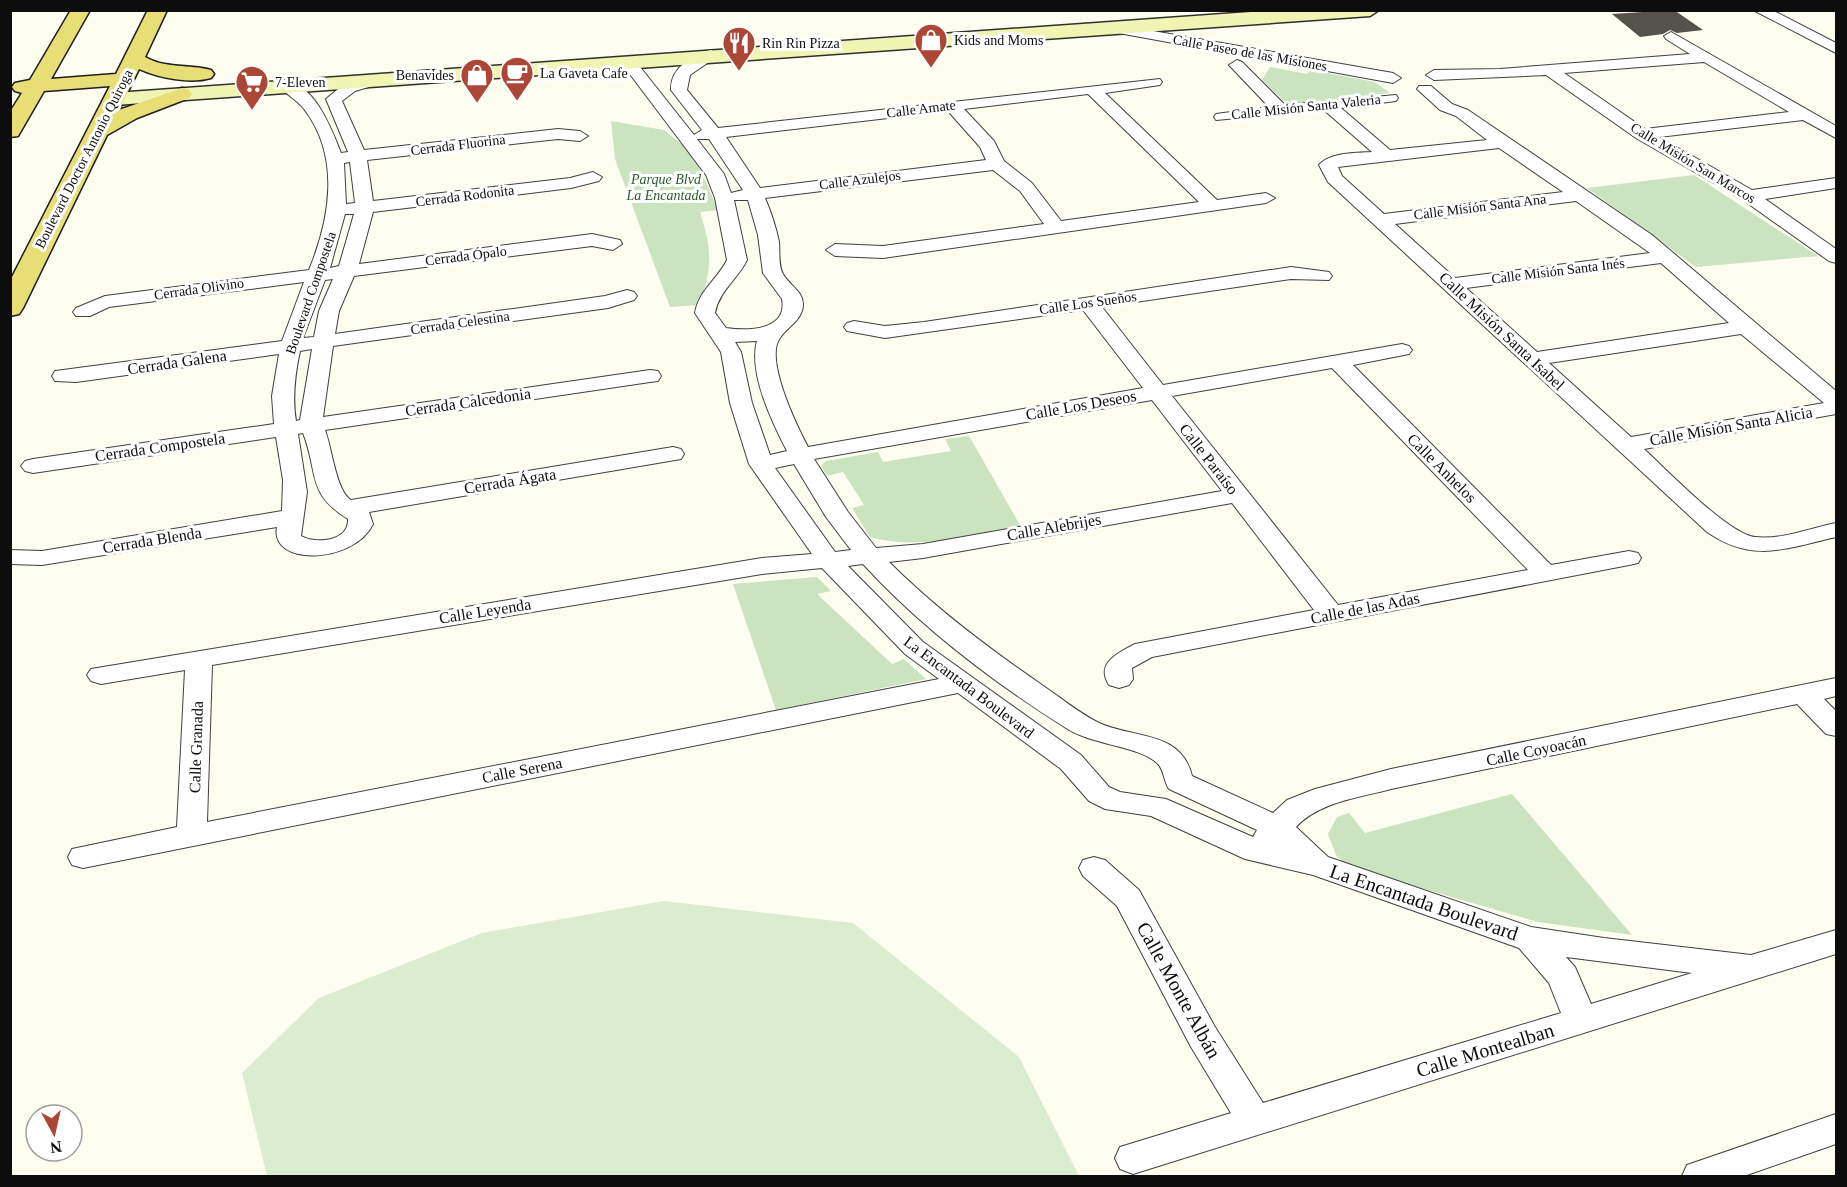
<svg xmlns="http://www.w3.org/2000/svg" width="1847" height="1187" font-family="'Times New Roman',serif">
<rect width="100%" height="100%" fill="#fdfdf0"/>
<path fill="#cbe3be" d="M1270,67l37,7 4,-4 64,12 15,11 -103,11 -25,-24z
M611,121l53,9 29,23 25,57 -18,2c12,38 13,55 -1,93l-29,2 -55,-148z
M1694,175l124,81 -122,11 -109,-79z
M969,436l52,91c-47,8 -104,24 -151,10l-18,-29 12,-3 -21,-33 -16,4 -6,-10 5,-5 52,-9 5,10 68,-11 -6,-12z
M817,577l14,14 -14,3 75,70 12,-5 22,20 -150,31 -43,-126z
M1512,794l120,141 -94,-13 -190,-55 -12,-12 -8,-21 9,-17 12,-4 16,20z"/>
<path fill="#dcecce" d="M664,901l189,22 166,134 60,119h-812l-25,-103 77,-75 163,-65z"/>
<path fill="#55514b" d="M1674,10l29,20 -26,3 -7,-3 -7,4 -23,3 -28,-23z"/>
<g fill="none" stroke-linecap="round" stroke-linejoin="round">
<g stroke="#404040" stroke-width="2">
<path id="minor" d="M1753,10h19l64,33v10z
M1107,23l286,50 8,5 -8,5 -291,-53 -2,-3 2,-3z
M1671,32l165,94v12l-33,-18 -144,17 93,53 84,-12v10l-71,11 71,50v14l-7,-2 -86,-61 -107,-62 -90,-63 -112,5 -8,-5 8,-5 66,-1 190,-15 -24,-15 -2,-3zM1704,62l85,50 -144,17 -81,-56z
M711,50l8,5 -29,20 -3,15 31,38 442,-49 2,3 -2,3 -55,8 112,107 49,-7 9,5 -9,5 -383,55 -48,-2 -9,-6 9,-6 48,2 161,-22 -24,-33 -27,-21 -228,28c6,14 11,29 14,44 1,10 -1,23 4,32 6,11 20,17 20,30 0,16 -16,23 -23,34 -16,21 17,88 28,109l335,-59 -60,-78 -198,28 -38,-7 -3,-4 3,-4 7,-2 31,5 39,-4 367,-55 38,5 3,4 -3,4 -38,-1 -189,28 61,78 239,-41 7,2 3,4 -3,4 -56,11 198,200 78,-14 9,2 3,5 -3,5 -9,2 -477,92 -20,11 1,11 -4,6 -10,3 -10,-3c-14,-22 9,-32 26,-41l179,-34 -82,-107 -309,55 -34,4c46,46 99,86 153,123 19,13 37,28 57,38 35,16 82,7 93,53l81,37 14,-13 28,-11 76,-20 445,-91v18l-12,3 12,12v25l-10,-2 -29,-30 -406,85c-33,9 -72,13 -95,38l32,30 203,70 73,11 147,17 85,-25v24l-703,220 -13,-5 -5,-11 5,-11 111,-34 -40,-66 -74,-141 -34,-30 -4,-8 4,-8 11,-3 11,3 34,30 76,137 48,76 298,-90 -12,-30 -30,-35 -206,-73 -68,-16 -94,-43 -46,-7 -16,-8 -28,-32 -103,-76 -875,175 -11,-3 -4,-8 4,-8 105,-22 8,-157 -84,14 -10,-3 -4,-6 4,-6 671,-111 50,-4 -63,-90 -19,-61 -9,-51 -26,-39c4,-23 22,-33 32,-53l-12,-62 -9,-23 -86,-114 3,-3h10l61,77 8,-5 -31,-40c-1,-22 21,-35 40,-40zM1088,94l111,108 -138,19 -29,-38 -28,-22 -10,-20 -30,-32zM948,111l32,36 6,13 -226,28 -34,-51zM697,139h12l34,51 -12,3 -7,-19zM734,200h14l10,35 5,38 19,26c6,32 -35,32 -56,29l-11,-15c4,-22 22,-33 32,-53zM757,341c-9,32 16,83 30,110l-17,4 -18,-52 -11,-51 -6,-10zM1332,368l196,202 -190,35 -166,-209zM1152,400l70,91 -299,53 -47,4 -28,-36 -34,-53zM794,464l32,53 25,33 -16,2 -60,-84zM863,564c58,63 130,118 203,164 25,17 75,18 92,36 6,6 6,18 11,25l88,41 -4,7 -87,-38 -46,-7 -11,-5 -28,-32 -158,-113 -75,-76zM822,568l83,86 34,25 -732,143 5,-157 550,-91zM1566,957l126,16 -101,31 -16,-37z
M1237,60l5,2 43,43 111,-10 2,3 -2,3 -55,7 49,42 97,-10 -31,-24 -16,-6 -23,-21 2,-3h12l21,18 16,6 184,125 184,156v23l-192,35c22,20 84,85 111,88 27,3 55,-9 81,-14v14c-49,11 -83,27 -129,-5l-379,-350 -9,-17c11,-13 38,-12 53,-13l-48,-42 -108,10 -2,-3 2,-3 53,-7 -40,-42zM1499,148l64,44 -179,22 -42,-38 -4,-9zM1576,201l74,52 -195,25 -60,-54zM1661,263l68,60 -192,29 -71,-64zM1741,334l83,69 -193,34 -82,-74z
M373,76l8,5 -2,3 -24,7 -13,10 22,49 194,-21 22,2 8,5 -8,5 -22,-2 -191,21 6,41 197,-23 23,-6 9,5 -3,4 -28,7 -198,24 -14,52 233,-30 28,6 2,4 -9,6 -21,-4 -238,30 -15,35 -4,23 270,-38 22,-6 7,2 3,4 -3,4 -26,8 -275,38 -10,71 327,-47 8,1 3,5 -3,5 -8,1 -325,48c7,18 11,61 26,70l322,-53 8,2 3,5 -3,5 -312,53 4,12c-19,40 -104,43 -96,3l-235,38 -32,-1v-14l32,1 240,-40 1,-31 -7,-43 -243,36 -8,-2 -4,-5 4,-5 8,-2 241,-35 -2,-28 7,-42 -203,28 -21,-1 -3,-5 3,-5 8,-1 219,-29 22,-59 -195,25 -19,9h-14l-3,-4 3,-4 29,-12 204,-26c21,-51 32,-113 -5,-161 -7,-9 -17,-14 -24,-22l2,-3c30,-8 51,48 59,69l7,-1 -22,-53 17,-14zM350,162l5,41 -9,1 -2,-41zM345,214h9l-15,52 -9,2zM333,279l-14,32 -5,26 -11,1 22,-58zM312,349l-12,71 -4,1c-4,-24 -1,-47 4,-70zM303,433c16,41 3,60 45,86 1,23 -33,25 -47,17l6,-44 -9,-58z
M1836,1114v30l-92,32h-62l5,-11z"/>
</g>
<g stroke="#2f2f2f" stroke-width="3">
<path id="secondary" d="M1278,10h101l-9,6 -1255,89 -7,-2 -3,-4 3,-4 7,-2z"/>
</g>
<g stroke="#1e1e1e" stroke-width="3">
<path id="primary" d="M71,10h19l-39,69 65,-5 32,-64h19l-22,47c21,12 44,7 66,13l3,4 -3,4c-21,6 -52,0 -72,-9l-20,41 63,-22 7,2 3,4 -3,4 -52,20 -30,17 -84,173 -4,6 -9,2v-35l100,-195 -66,5 -26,45 -8,1v-25l12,-19 -7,-2 -3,-4 3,-4 15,-3z"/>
</g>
<use href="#minor" fill="#fff" fill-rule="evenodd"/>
<use href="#secondary" fill="#f1f5b3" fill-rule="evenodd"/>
<use href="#primary" fill="#e7df76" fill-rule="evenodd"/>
</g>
<defs>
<g id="shop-pin" transform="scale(1.725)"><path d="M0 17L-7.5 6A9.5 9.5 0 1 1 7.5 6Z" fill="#ac4637" stroke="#fff"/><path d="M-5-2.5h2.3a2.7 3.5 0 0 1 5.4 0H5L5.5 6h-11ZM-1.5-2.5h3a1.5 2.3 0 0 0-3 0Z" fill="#fff"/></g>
<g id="restaurant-pin" transform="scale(1.725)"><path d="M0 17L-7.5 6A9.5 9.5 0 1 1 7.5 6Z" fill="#ac4637" stroke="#fff"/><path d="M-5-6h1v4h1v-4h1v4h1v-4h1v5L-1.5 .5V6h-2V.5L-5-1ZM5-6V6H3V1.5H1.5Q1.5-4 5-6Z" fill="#fff"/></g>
<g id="cafe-pin" transform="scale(1.725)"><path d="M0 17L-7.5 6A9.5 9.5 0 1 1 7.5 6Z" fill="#ac4637" stroke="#fff"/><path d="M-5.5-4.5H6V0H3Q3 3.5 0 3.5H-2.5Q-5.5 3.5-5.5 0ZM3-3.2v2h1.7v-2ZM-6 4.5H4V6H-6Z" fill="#fff"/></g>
<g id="supermarket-pin" transform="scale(1.725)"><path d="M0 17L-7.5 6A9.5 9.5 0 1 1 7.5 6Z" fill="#ac4637" stroke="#fff"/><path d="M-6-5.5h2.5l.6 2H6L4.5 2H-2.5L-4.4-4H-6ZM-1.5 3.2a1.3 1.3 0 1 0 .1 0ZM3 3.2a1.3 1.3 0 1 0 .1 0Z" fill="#fff"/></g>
</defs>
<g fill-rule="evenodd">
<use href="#shop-pin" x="931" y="40"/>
<use href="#restaurant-pin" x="739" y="43"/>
<use href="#cafe-pin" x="517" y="73"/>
<use href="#shop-pin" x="477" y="75"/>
<use href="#supermarket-pin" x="252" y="82"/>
</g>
<g text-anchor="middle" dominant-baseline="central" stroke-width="6" stroke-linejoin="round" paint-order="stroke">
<g font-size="14" fill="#0d0d0d" stroke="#fff" text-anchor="start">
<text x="954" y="40">Kids and Moms</text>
<text x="762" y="43">Rin Rin Pizza</text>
<text x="540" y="73">La Gaveta Cafe</text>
<text x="454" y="75" text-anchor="end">Benavides</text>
<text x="275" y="82">7-Eleven</text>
</g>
<g font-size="14" fill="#0d0d0d" stroke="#fff">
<text transform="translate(1250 53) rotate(10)">Calle Paseo de las Misiones</text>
<text transform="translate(1306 107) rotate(-6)">Calle Misión Santa Valeria</text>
<text transform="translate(921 109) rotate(-7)">Calle Amate</text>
<text transform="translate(458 145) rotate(-7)">Cerrada Fluorina</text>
<text transform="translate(84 159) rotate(-63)">Boulevard Doctor Antonio Quiroga</text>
<text transform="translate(1693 163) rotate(31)">Calle Misión San Marcos</text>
<text transform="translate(860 180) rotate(-7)">Calle Azulejos</text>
<text transform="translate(465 196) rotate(-7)">Cerrada Rodonita</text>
<text transform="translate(1480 207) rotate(-7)">Calle Misión Santa Ana</text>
<text transform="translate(466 256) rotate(-7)">Cerrada Ópalo</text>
<text transform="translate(1558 271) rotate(-7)">Calle Misión Santa Inés</text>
<text transform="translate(199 289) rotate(-8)">Cerrada Olivino</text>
<text transform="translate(311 293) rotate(-71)">Boulevard Compostela</text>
<text transform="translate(1088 303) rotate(-8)">Calle Los Sueños</text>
<text transform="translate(460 323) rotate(-8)">Cerrada Celestina</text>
</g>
<g font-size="14" font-style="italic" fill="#285d26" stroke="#fff">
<text x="666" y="179">Parque Blvd<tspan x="666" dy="16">La Encantada</tspan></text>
</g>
<g font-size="16" fill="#0d0d0d" stroke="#fff">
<text transform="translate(1502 331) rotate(43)">Calle Misión Santa Isabel</text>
<text transform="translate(177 362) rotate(-8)">Cerrada Galena</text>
<text transform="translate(468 402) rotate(-8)">Cerrada Calcedonia</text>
<text transform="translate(1081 405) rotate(-10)">Calle Los Deseos</text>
<text transform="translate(1731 426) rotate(-10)">Calle Misión Santa Alicia</text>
<text transform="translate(160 447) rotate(-8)">Cerrada Compostela</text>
<text transform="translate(1209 459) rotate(52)">Calle Paraíso</text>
<text transform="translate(1442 468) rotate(45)">Calle Anhelos</text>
<text transform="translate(510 481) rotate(-9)">Cerrada Ágata</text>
<text transform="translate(1054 527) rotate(-10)">Calle Alebrijes</text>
<text transform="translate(152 540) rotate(-9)">Cerrada Blenda</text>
<text transform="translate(1365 608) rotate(-11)">Calle de las Adas</text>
<text transform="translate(485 611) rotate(-9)">Calle Leyenda</text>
<text transform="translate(969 687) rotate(37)">La Encantada Boulevard</text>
<text transform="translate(196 747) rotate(-88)">Calle Granada</text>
<text transform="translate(1536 750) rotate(-12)">Calle Coyoacán</text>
<text transform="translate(522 770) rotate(-11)">Calle Serena</text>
</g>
<g font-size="20" fill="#0d0d0d" stroke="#fff">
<text transform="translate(1424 902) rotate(19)">La Encantada Boulevard</text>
<text transform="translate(1179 990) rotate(61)">Calle Monte Albán</text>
<text transform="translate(1485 1050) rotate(-17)">Calle Montealban</text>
</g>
</g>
<rect width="1847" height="1187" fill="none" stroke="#0d0d0d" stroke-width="24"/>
<g transform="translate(54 1133) rotate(172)"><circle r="28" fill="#ffffff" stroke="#9e9e9e" stroke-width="1.5"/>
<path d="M0-4.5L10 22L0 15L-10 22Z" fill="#ac4637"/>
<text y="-9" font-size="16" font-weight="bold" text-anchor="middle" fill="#0d0d0d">N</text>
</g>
</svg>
